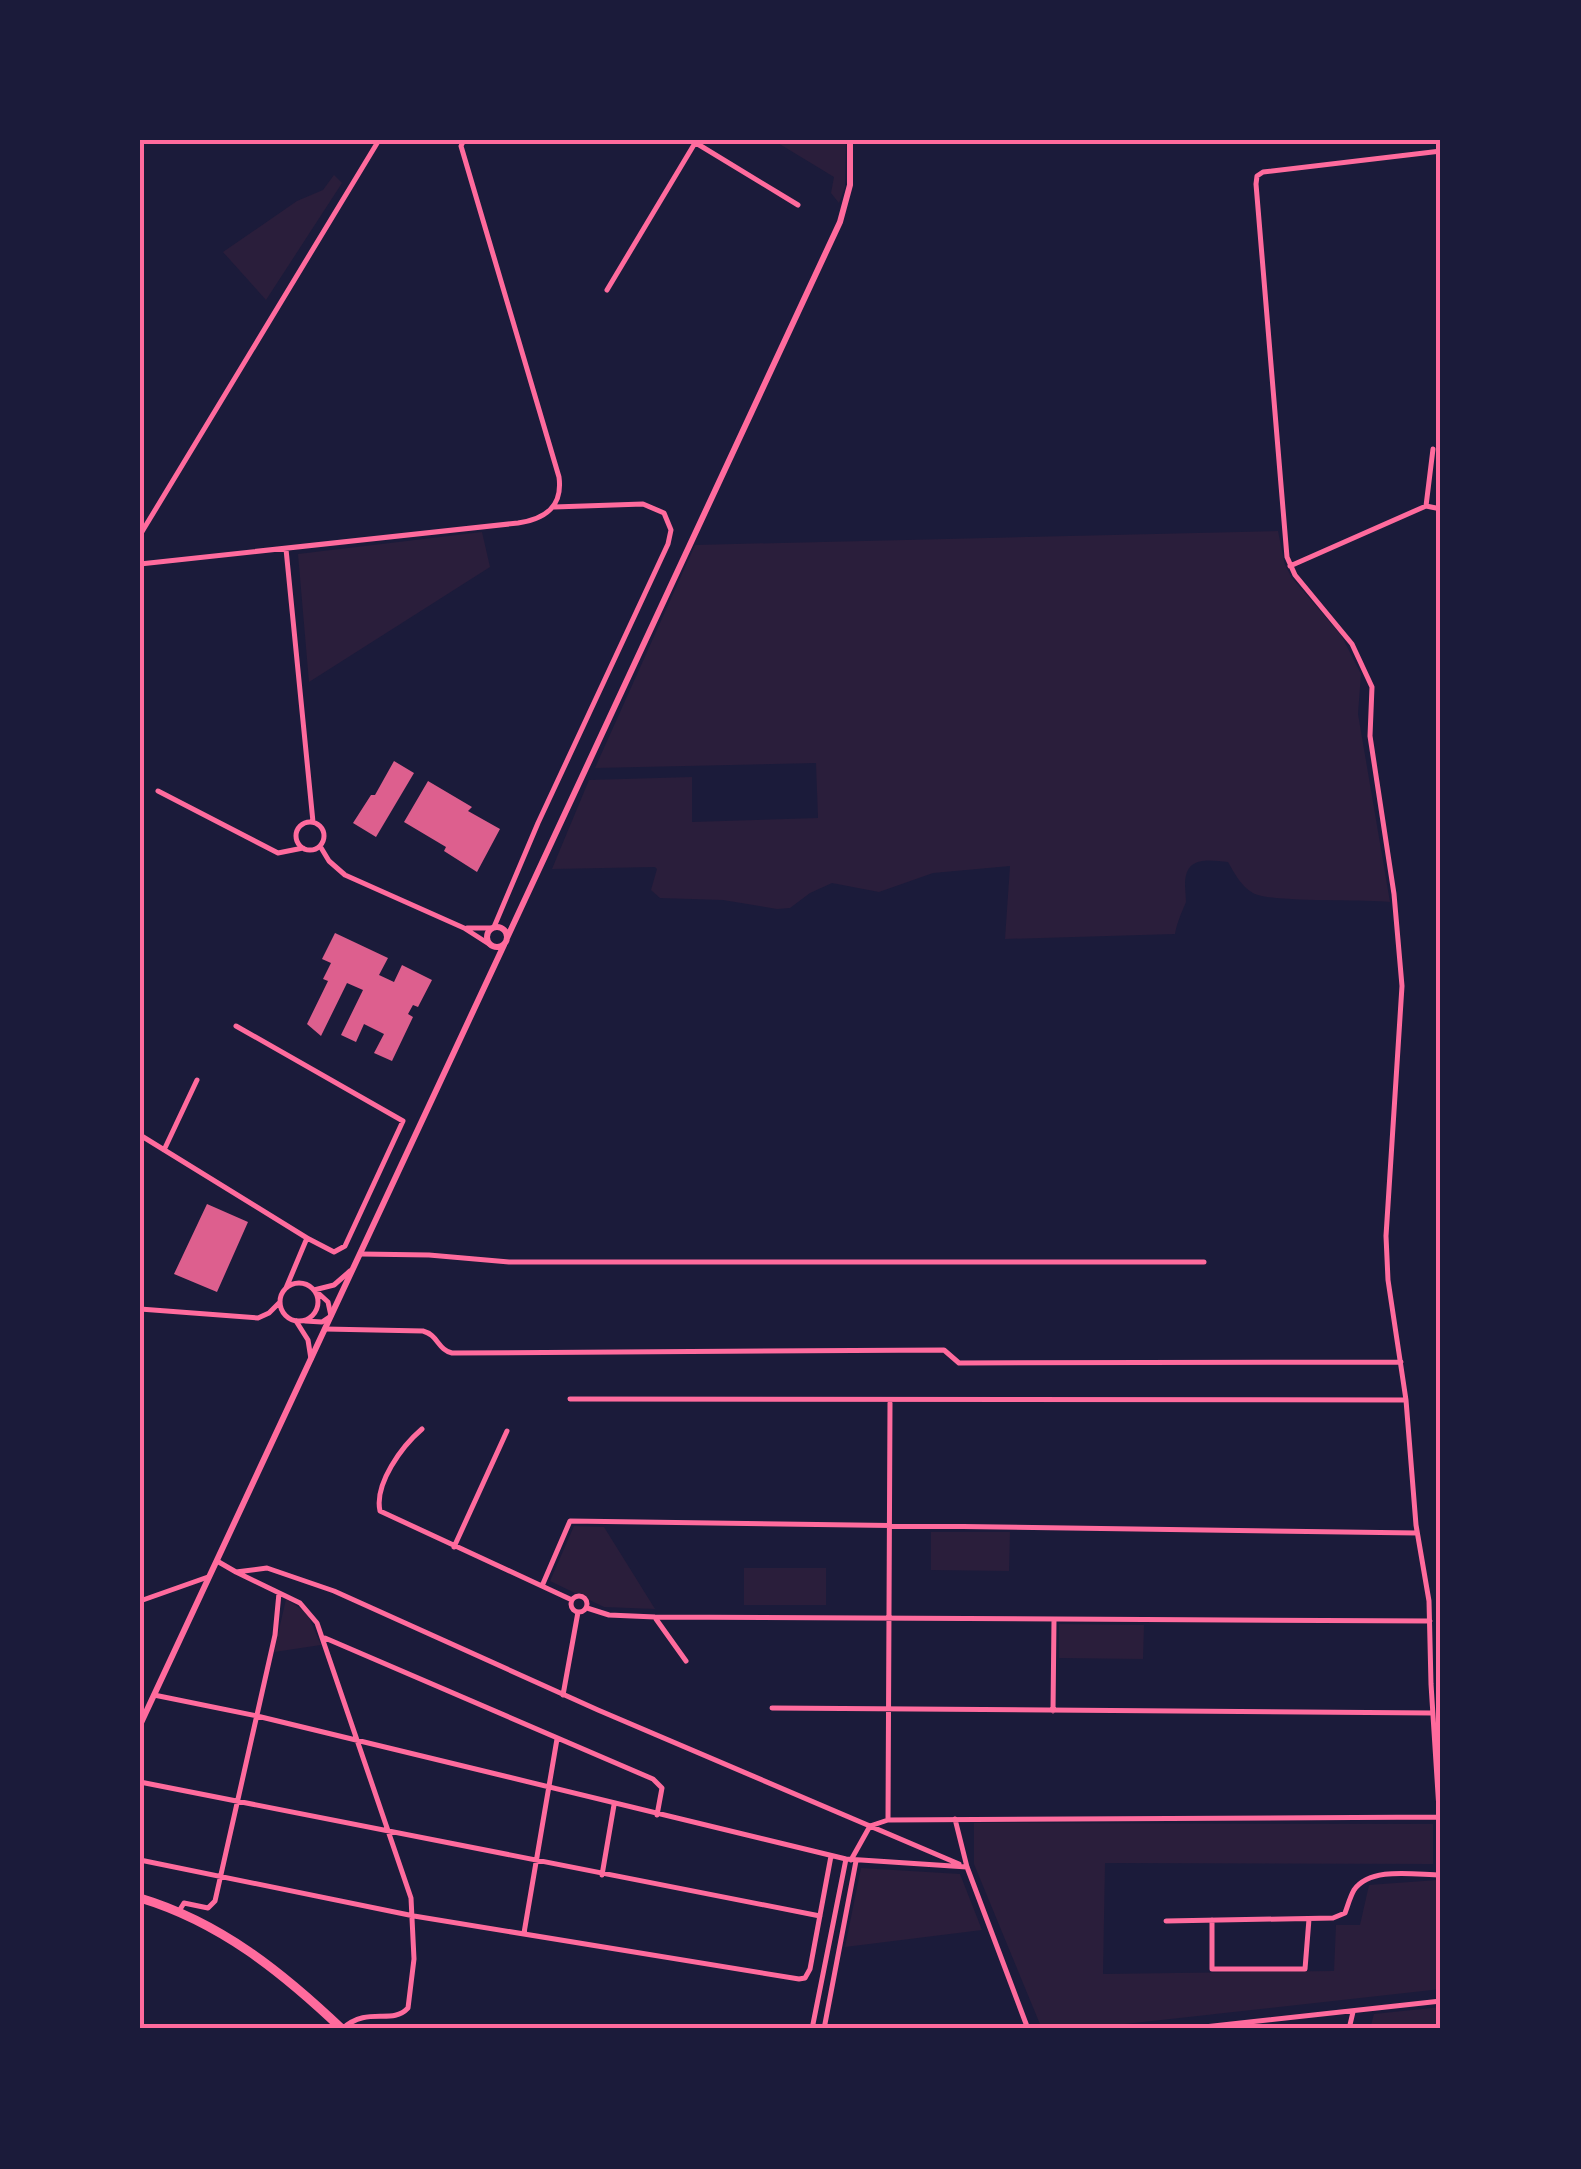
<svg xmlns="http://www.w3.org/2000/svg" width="1581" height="2169" font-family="Inter,sans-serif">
<rect width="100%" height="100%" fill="#1b1b3a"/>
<path fill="#2a1e3b" d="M773,140h73l-1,47 -6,16 -8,-10 3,-16z
M334,175l8,8 -76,117 -43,-48 74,-51 26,-11z
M1278,531l7,34 7,13 49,57 20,39 -3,40 32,188c-29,-3 -119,1 -137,-9 -12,-7 -18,-19 -25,-31 -21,-2 -43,-6 -43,23 0,2 1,14 1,17 -4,10 -9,20 -11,32l-170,5 5,-73 -77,7 -54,19 -47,-9 -22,10 -20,15 -13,1 -54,-9 -63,-2 -9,-8 6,-21 -2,-2 -103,2 37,-89 103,-3v45l126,-4 -2,-55 -221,5 100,-223z
M482,532l8,35 -181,115 -11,-128z
M574,1526l30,1 51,82 -51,-2 -54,-26z
M931,1532h79l-1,39 -78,-1z
M826,1568v37h-82v-37z
M286,1599l21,14 14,32 -47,7z
M1059,1624l85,1 -1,34 -84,-1z
M974,1823l459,1v40l-328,-1 -2,111 231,-3 2,-46h24l9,-40 68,-5 4,109 -361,40h-38l-68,-165z
M861,1868l99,6 22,56 -137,17z
M1441,2007v22h-71l4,-15z"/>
<path fill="#dd5f8e" d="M394,761l20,12 -38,64 -23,-14 18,-28h4z
M428,781l44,26 -4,4 32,18 -23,43 -33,-21 2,-4 -42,-25z
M335,933l53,25 -9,17 15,7 8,-17 30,15 -14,27 -5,-2 -5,9 5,3 -21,44 -18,-8 10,-19 -20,-10 -8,18 -15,-7 22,-45 -16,-7 -26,53 -14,-12 21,-43 -5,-2 8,-16 -9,-4z
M207,1204l41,18 -31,70 -43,-18z"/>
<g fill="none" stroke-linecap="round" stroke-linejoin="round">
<path stroke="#ff6b9d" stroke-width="5" d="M691,140l107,65
M1441,151l-178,21 -6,4 -1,8 31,373 8,18 57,69 20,43 -2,49 24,158 8,92 -16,250 2,44 18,120 10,125 13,76 2,83 10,157
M607,290l88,-147
M1426,506l7,-57
M140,535l239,-395
M286,549l27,273
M140,564l378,-41c27,-4 45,-16 41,-46l-98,-331 3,-6
M1290,566l136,-60 15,3
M158,791l120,62 25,-5
M296 836a14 14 0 1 1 28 0a14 14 0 1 1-28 0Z
M320,846l9,15 16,14 119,53 25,16
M494,927l44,-104 130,-279 3,-14 -7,-17 -21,-9 -89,3
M467,928h24
M236,1026l167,95 -58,125 -11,6 -27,-14 -21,50
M140,1135l167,103
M164,1150l33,-70
M361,1254l68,1 80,7h695
M280 1302a19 19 0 1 1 38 0a19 19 0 1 1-38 0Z
M314,1290l20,-5 16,-14
M140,1309l118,9 11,-5 11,-11
M296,1321l12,19 3,19
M305,1321l17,1 9,-6 -3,-14 -12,-11
M325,1329l98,2c15,4 15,19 29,22l492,-3 15,13 442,-1
M570,1399l836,1
M422,1429c-20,17 -48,55 -42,82l192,89
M454,1547l53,-116
M217,1561l19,11 31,-4 67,23 264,119 361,154
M236,1572l64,31 17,20 94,275 3,61 -6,49c-17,18 -39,-3 -66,21
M542,1586l28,-65 847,12
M571 1604a8 8 0 1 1 16 0a8 8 0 1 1-16 0Z
M140,1601l68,-24
M587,1608l22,7 46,2 775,4
M656,1619l30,42
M325,1638l328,141 9,9 -5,27
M154,1695l103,21 589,143 121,8
M563,1695l15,-83
M772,1708l661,5
M1053,1711l1,-91
M140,1782l680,134
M955,1819l12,48 61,162
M888,1820l2,-417
M140,1860l274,56 385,63 6,-1 5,-9 21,-113
M851,1860l19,-34 18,-6 551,-3
M602,1875l12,-70
M179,1911l5,-8 24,5 7,-7 60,-266 4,-42
M1212,1920v49h93l4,-50
M1166,1921l167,-3 12,-5c3,-8 5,-16 9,-23 17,-24 62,-15 87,-15
M524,1933l33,-194
M812,2029l34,-170
M824,2029l32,-168
M1186,2029l255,-28
M1349,2029l4,-17"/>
<path stroke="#ff6b9d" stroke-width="6" d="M487 937a10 10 0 1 1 20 0a10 10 0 1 1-20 0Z
M507,938l333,-716 10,-37v-45
M140,1725l364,-780"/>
<path stroke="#ff6b9d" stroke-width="9" d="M140,1898c80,24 142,74 202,131"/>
</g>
<rect width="1581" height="2169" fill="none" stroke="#1b1b3a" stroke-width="285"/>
<rect x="142" y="142" width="1296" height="1884" fill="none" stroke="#ff6b9d" stroke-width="4"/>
</svg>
